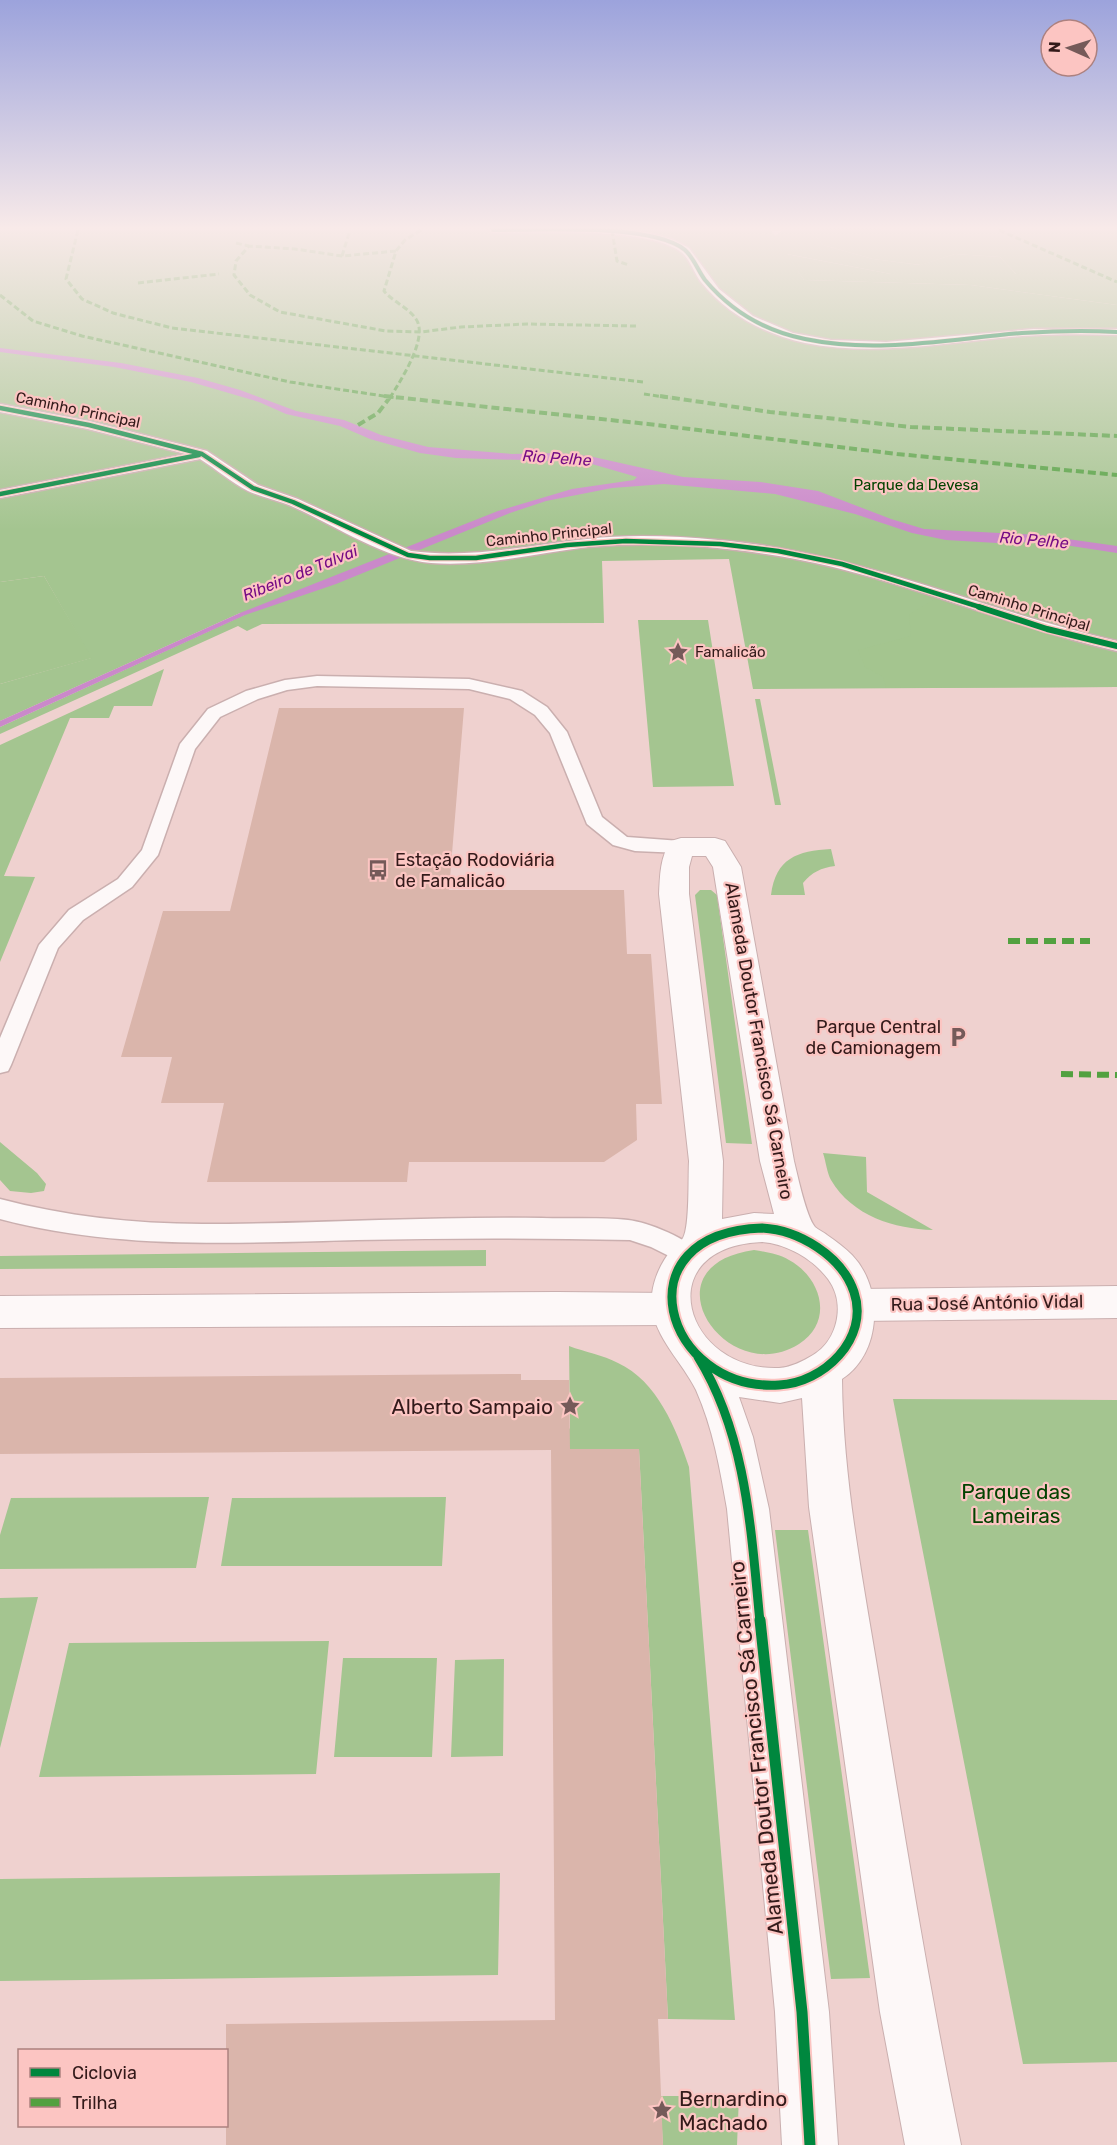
<svg xmlns="http://www.w3.org/2000/svg" width="1117" height="2145" font-family="Rubik,sans-serif">
<rect width="100%" height="100%" fill="#efd1cf"/>
<path fill="#a4c590" d="M0,230h771l4,6 8,-6h27l13,15 50,14 47,6 35,-11 45,3 16,17h-125l-104,-20 17,26 167,5 146,20v382l-364,2 -24,-130 -127,2 2,62 -342,1 -15,7 -9,-5 -238,108v-7l244,-112 -4,-2 -240,108v-37l91,-26 -47,-82 -44,6z
M886,230h91c-25,10 -66,9 -91,0z
M638,620h70l26,166 -81,1z
M164,669l-12,37h-38l-5,12h-39l-66,158 31,1 -35,85v-217z
M755,699h5l21,106h-6z
M831,849l4,17c-14,2 -23,6 -32,17l2,12h-34c5,-37 26,-44 60,-46z
M700,890h11l6,5 35,249 -26,-1 -31,-248z
M0,1142l37,31 9,11 -2,7 -13,2 -21,-2 -10,-11z
M823,1153l43,4 1,35 66,38c-38,-1 -81,-14 -102,-50 -4,-7 -5,-18 -8,-27z
M486,1250v16l-486,3v-13z
M754,1250c12,2 25,4 35,10 33,18 45,62 10,84 -72,46 -157,-78 -45,-94z
M569,1346c16,6 34,9 49,17 39,18 58,65 71,104l46,553 -67,-1 -29,-570h-88l19,-21z
M893,1399l224,1v662l-94,2z
M209,1497l-13,71 -196,1v-34l11,-37z
M446,1497l-4,69h-221l11,-68z
M775,1530h33l62,448 -39,1z
M38,1597l-38,151v-150z
M329,1641l-13,133 -277,3 30,-134z
M343,1658h94l-5,99h-98z
M504,1659l-1,97 -52,1 4,-97z
M500,1873l-2,102 -498,6v-102z
M660,2096h79l-2,49h-74z"/>
<path fill="#a4c58f" d="M810,230c23,-1 53,-4 75,0 29,4 63,11 92,0h140v75l-146,-20 -167,-5 -18,-26 105,20h125l-16,-17 -45,-3 -34,11 -48,-6 -50,-14z
M44,576l48,82 -92,26v-102z
M934,599l143,46 40,9v33l-231,1 -3,-11 -18,-10 -7,-17 53,-14 -2,-22z"/>
<path fill="#ca89ca" d="M0,348l121,15 77,15 42,12 56,21 48,9 37,15 47,12 84,7 48,-1 29,3 94,21 77,5 58,9 73,28 33,10 115,6 78,11v7l-72,-11 -48,1 -51,-3 -34,-7 -57,-19 -80,-20 -111,-10 -52,4 -66,13 -36,12 -174,71 -91,31 -245,112v-6l240,-108 258,-102 74,-22 62,-9 3,-3 -52,-15 -129,-4 -36,-5 -50,-14 -30,-13 -54,-12 -27,-12 -68,-20 -77,-15 -114,-15z"/>
<path fill="#dab5ab" d="M279,708h185l-15,182h175l3,64h24l11,150h-26l1,36 -33,22h-195l-2,20h-200l17,-79h-63l11,-46h-51l42,-146h67z
M521,1374v6h48l1,69h69l29,570h-10l5,126h-437v-121l329,-4 -4,-570 -551,4v-76z"/>
<g fill="none" stroke-linecap="round" stroke-linejoin="round">
<g stroke="#caafaf" stroke-width="3">
<path id="lane" d="M488,230h128l33,3 25,7 15,8 30,41 34,27 40,17 38,7 55,2 148,-13h83v6c-32,-1 -64,-1 -95,1 -73,6 -145,21 -217,7 -41,-9 -77,-28 -104,-61 -7,-9 -11,-23 -20,-30 -34,-26 -144,-19 -188,-19z
M0,404l89,17 118,30 51,34 40,14 113,52c60,8 117,-6 176,-12 44,-5 88,-3 131,1 141,12 263,70 399,101v10c-119,-27 -231,-80 -351,-97 -59,-9 -119,-12 -178,-7 -52,6 -104,20 -157,16 -48,-4 -98,-39 -142,-58 -13,-5 -28,-8 -41,-14 -16,-8 -32,-22 -48,-32l-200,39v-8l186,-36 -98,-25 -88,-17z
M317,676l152,3 53,12 25,16 20,25 35,85 25,20 54,4 7,2 3,4 -3,4 -7,2 -46,-2 -22,-6 -26,-21 -37,-91 -15,-18 -25,-16 -41,-10 -152,-3 -30,4 -29,9 -38,18 -25,32 -37,106 -26,32 -49,33 -25,28 -47,117 -3,6 -8,2v-35l39,-93 30,-35 49,-31 24,-29 38,-106 28,-35 38,-18 39,-11z
M0,1199c64,17 135,25 202,25 114,0 227,-8 340,-6 28,1 58,-1 86,2 19,2 63,19 72,35l-4,7 -9,3 -36,-18 -21,-7c-91,-2 -182,-2 -273,0 -119,3 -241,10 -357,-21z"/>
</g>
<g stroke="#caafaf" stroke-width="2">
<path id="street" d="M1117,1286v32l-260,3 -13,-5 -6,-11 6,-11 13,-5z
M557,1292l114,1 14,5 5,11 -5,11 -14,5 -671,3v-32z"/>
</g>
<g stroke="#caafaf" stroke-width="2">
<path id="secondary" d="M681,838h34l10,3 16,26 53,294c4,16 12,55 21,66 3,3 9,5 12,8 9,6 18,13 25,20 32,33 30,98 -10,124 1,109 24,216 41,324 24,148 48,295 78,442h-56l-25,-133 -71,-505 -7,-109 -22,5 -41,-6 14,40 16,72 60,503 9,133h-56l-7,-133 -48,-503c-7,-40 -14,-81 -31,-119 -13,-27 -42,-53 -44,-84 -2,-21 8,-43 21,-58 3,-4 8,-7 10,-10 7,-12 5,-61 6,-77l-30,-267c1,-19 1,-37 12,-53zM692,856h14l7,11 47,294 14,53 -20,-1 -32,6 1,-58 -34,-267v-27zM762,1242c25,2 51,17 66,37 18,24 10,61 -15,76 -10,6 -21,12 -34,13 -95,4 -132,-121 -17,-126z"/>
</g>
<use href="#lane" fill="#fdf8f8" fill-rule="evenodd"/>
<use href="#street" fill="#fdf8f8" fill-rule="evenodd"/>
<use href="#secondary" fill="#fdf8f8" fill-rule="evenodd"/>
<path stroke="#52a140" stroke-width="3" stroke-dasharray="6 3" stroke-linecap="butt" d="M78,230l-12,49 16,20 31,14 59,15 471,54
M612,230l5,31 12,4
M999,230l118,52
M236,243l13,3
M396,251l-54,5 -47,-7 -46,-3 -13,15 -2,14 16,20 30,17 106,19 35,1 40,-5 66,-3 109,2
M342,256l8,-26
M138,283l81,-9
M0,295l33,26 49,15 208,46 107,16
M644,394l27,4
M390,398c10,-17 39,-60 26,-79 -8,-12 -23,-17 -32,-28l12,-40 9,-11 16,-10"/>
<path stroke="#52a140" stroke-width="4" stroke-dasharray="8 4" stroke-linecap="butt" d="M384,396l264,28 249,30 220,21
M660,396l110,16 141,15 206,9
M358,425l20,-12 13,-17"/>
<path stroke="#52a140" stroke-width="6" stroke-dasharray="12 6" stroke-linecap="butt" d="M1008,941h82
M1061,1074l56,1"/>
<g stroke="#fcc5c2" stroke-width="5">
<path id="cycleway-far4" d="M493,230c44,0 159,-7 192,20 9,8 13,21 20,30 26,31 60,51 100,59 72,15 144,0 217,-6 31,-2 63,-3 95,-1"/>
</g>
<g stroke="#fcc5c2" stroke-width="7">
<path id="cycleway-far3" d="M0,408l89,17 113,29 51,34 40,14 115,53 22,3h46l91,-13 59,-4 94,3 58,7 64,13 141,44
M0,494l199,-39"/>
</g>
<g stroke="#fcc5c2" stroke-width="9">
<path id="cycleway-far2" d="M979,607l68,22 70,17"/>
</g>
<g stroke="#fcc5c2" stroke-width="13">
<path id="cycleway-far1" d="M762,1228c37,2 80,28 92,64 16,47 -31,91 -75,93 -115,7 -161,-152 -17,-157z
M698,1357c49,79 53,175 62,265"/>
</g>
<g stroke="#fcc5c2" stroke-width="15">
<path id="cycleway" d="M760,1620l42,392 8,133"/>
</g>
<use href="#cycleway-far4" stroke="#00873e" stroke-width="4"/>
<use href="#cycleway-far3" stroke="#00873e" stroke-width="4.5"/>
<use href="#cycleway-far2" stroke="#00873e" stroke-width="6"/>
<use href="#cycleway-far1" stroke="#00873e" stroke-width="9"/>
<use href="#cycleway" stroke="#00873e" stroke-width="11"/>
</g>
<linearGradient id="sky" x2="0" y2="1"><stop stop-color="#9ca3dc"/><stop offset="0.43" stop-color="#f8eae9"/><stop offset="1" stop-color="#f8eae9" stop-opacity="0"/></linearGradient>
<rect width="1117" height="530" fill="url(#sky)"/>
<defs>
<g id="sight-bare" transform="scale(1.62)"><path d="M0-6L1.8-2.2L6-1.7L2.9 1.2L3.7 5.4L0 3.3L-3.7 5.4L-2.9 1.2L-6-1.7L-1.8-2.2Z" fill="#755a59" stroke="#fcc5c2" stroke-width="2.5" paint-order="stroke"/></g>
<g id="bus-bare" transform="scale(1.62)"><path d="M-5-6H5V4H4V6H2V4H-2V6H-4V4H-5ZM-3.5-4V0h7V-4ZM-3.5 1.2v1.5H-2V1.2ZM2 1.2v1.5H3.5V1.2Z" fill="#755a59" stroke="#fcc5c2" stroke-width="2.5" paint-order="stroke"/></g>
<g id="parking-bare" transform="scale(1.62)"><path d="M-3.5-5.5H1a3.5 3.5 0 0 1 0 7H-1V5.5H-3.5ZM-1-3.4V-.6H.8a1.4 1.4 0 0 0 0-2.8Z" fill="#755a59" stroke="#fcc5c2" stroke-width="2.5" paint-order="stroke"/></g>
</defs>
<g fill-rule="evenodd">
<use href="#sight-bare" x="678" y="652"/>
<use href="#bus-bare" x="378" y="870"/>
<use href="#parking-bare" x="958" y="1037"/>
<use href="#sight-bare" x="570" y="1406"/>
<use href="#sight-bare" x="662" y="2110"/>
</g>
<g text-anchor="middle" dominant-baseline="central" stroke-width="4.5" stroke-linejoin="round" paint-order="stroke">
<g font-size="15" fill="#331a1a" stroke="#fcc5c2">
<text transform="translate(78 410) rotate(12)">Caminho Principal</text>
<text transform="translate(549 535) rotate(-6)">Caminho Principal</text>
<text transform="translate(1029 608) rotate(17)">Caminho Principal</text>
</g>
<g font-size="15" fill="#034300" stroke="#fcc5c2">
<text x="916" y="485">Parque da Devesa</text>
</g>
<g font-size="15" fill="#331a1a" stroke="#fcc5c2" text-anchor="start">
<text x="695" y="652">Famalicão</text>
</g>
<g font-size="16" font-style="italic" fill="#750b85" stroke="#fcc5c2">
<text transform="translate(557 458) rotate(4)">Rio Pelhe</text>
<text transform="translate(1034 540) rotate(5)">Rio Pelhe</text>
<text transform="translate(300 573) rotate(-22)">Ribeiro de Talvai</text>
</g>
<g font-size="18" fill="#331a1a" stroke="#fcc5c2" text-anchor="start">
<text x="395" y="860">Estação Rodoviária<tspan x="395" dy="21">de Famalicão</tspan></text>
<text x="941" y="1027" text-anchor="end">Parque Central<tspan x="941" dy="21">de Camionagem</tspan></text>
</g>
<g font-size="18" fill="#331a1a" stroke="#fcc5c2">
<text transform="translate(759 1041) rotate(80)">Alameda Doutor Francisco Sá Carneiro</text>
<text transform="translate(987 1303) rotate(-1)">Rua José António Vidal</text>
</g>
<g font-size="21" fill="#331a1a" stroke="#fcc5c2" text-anchor="end">
<text x="553" y="1406">Alberto Sampaio</text>
<text x="679" y="2098" text-anchor="start">Bernardino<tspan x="679" dy="24">Machado</tspan></text>
</g>
<g font-size="21" fill="#034300" stroke="#fcc5c2">
<text x="1016" y="1491">Parque das<tspan x="1016" dy="24">Lameiras</tspan></text>
</g>
<g font-size="21" fill="#331a1a" stroke="#fcc5c2">
<text transform="translate(756 1748) rotate(-96)">Alameda Doutor Francisco Sá Carneiro</text>
</g>
</g>
<rect x="18" y="2049" width="210" height="78" fill="#fcc5c2" stroke="#ac817f" stroke-width="1.5"/>
<rect x="30" y="2068" width="30" height="9" fill="#00873e" stroke="#ac817f" stroke-width="1.5"/>
<text x="72" y="2079" font-size="18" fill="#331a1a">Ciclovia</text>
<rect x="30" y="2098" width="30" height="9" fill="#52a140" stroke="#ac817f" stroke-width="1.5"/>
<text x="72" y="2109" font-size="18" fill="#331a1a">Trilha</text>
<g transform="translate(1069 48) rotate(273)"><circle r="28" fill="#fcc5c2" stroke="#ac817f" stroke-width="1.5"/>
<path d="M0-4.5L10 22L0 15L-10 22Z" fill="#755a59"/>
<text y="-9" font-size="16" font-weight="bold" text-anchor="middle" fill="#331a1a">N</text>
</g>
</svg>
